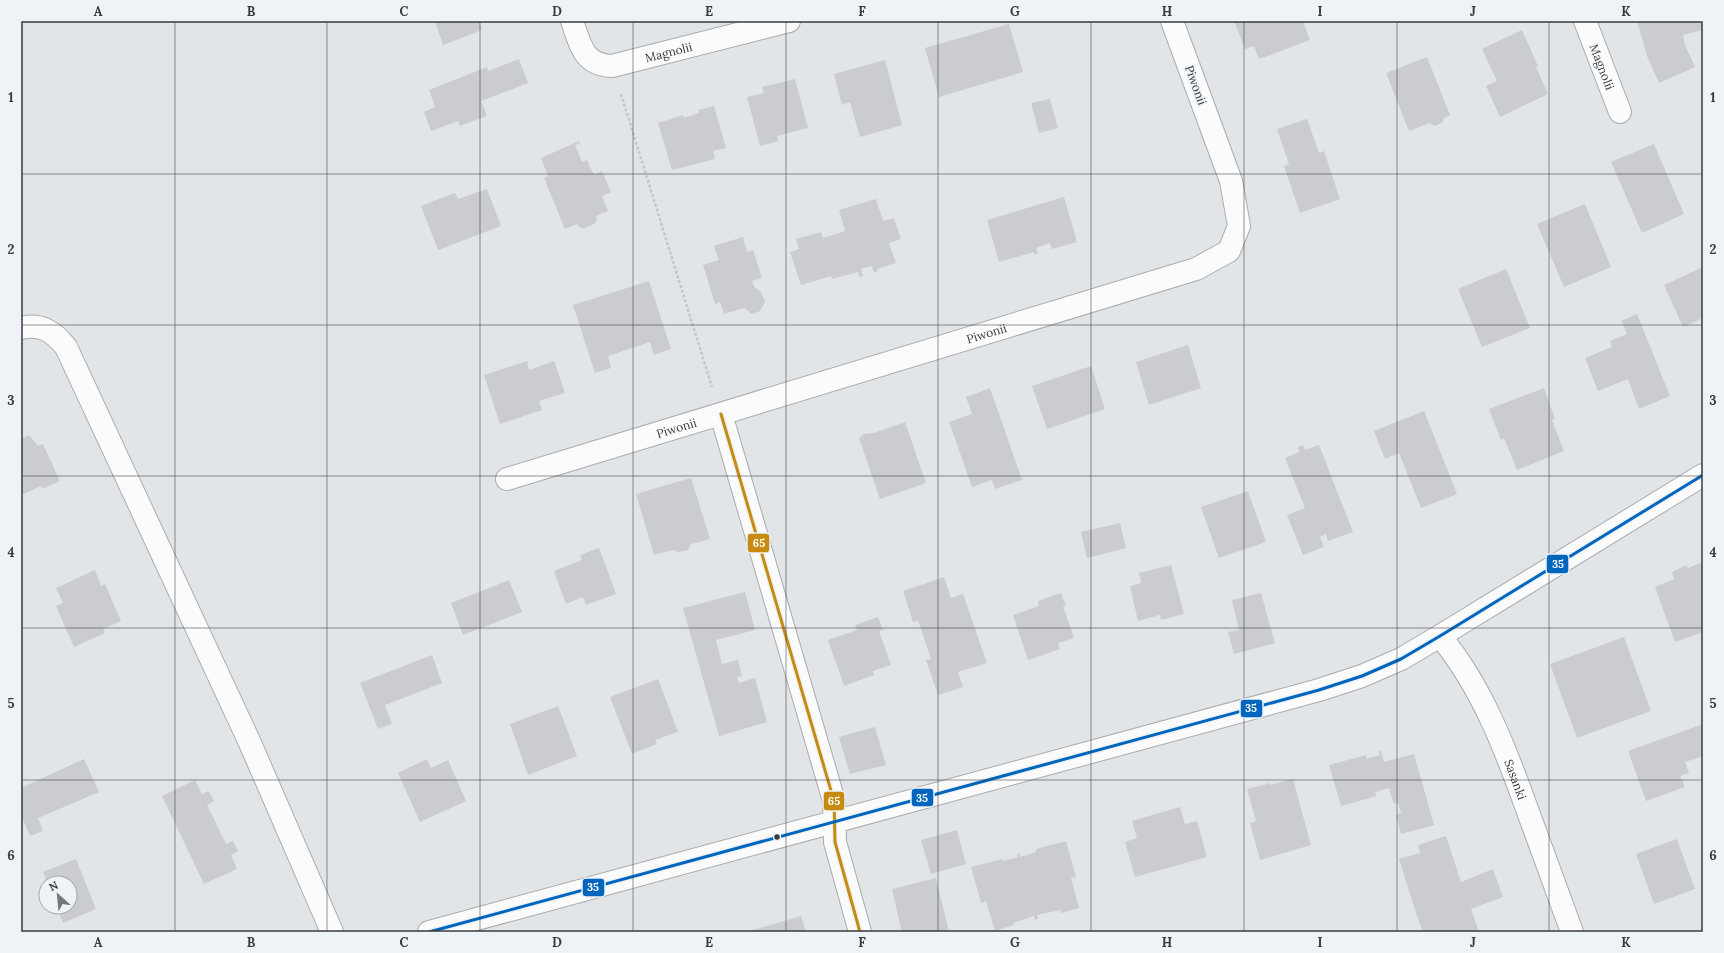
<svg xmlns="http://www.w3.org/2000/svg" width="1724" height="953" font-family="Lora,serif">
<rect width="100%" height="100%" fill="#e2e5e8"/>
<path fill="#cacccf" d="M435,21h44l3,9 -39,15z
M1234,21h69l7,19 -51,19 -5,-13 -9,3z
M1637,21h66v9l-20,5 2,10 10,22 -36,16 -12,-27z
M1009,24l14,48 -84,25 -14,-49z
M1522,30l16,36 -2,1 12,27 -48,23 -14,-31 11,-5 -15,-32z
M1427,57l23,58 -6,3 -2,5 -7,3 -6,-3 -20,8 -23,-58z
M519,59l9,24 -47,18 6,15 -27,10 -2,-5 -27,10 -7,-19 11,-5 -6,-17 58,-23 1,4z
M885,60l17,65 -42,12 -10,-35 -8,3 -8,-31z
M795,79l13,49 -31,8 2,5 -19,5 -13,-49 17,-4 -2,-6z
M1050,99l8,29 -19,5 -8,-30z
M714,106l12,42 -13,3 2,8 -43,11 -14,-47 25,-8 1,3 15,-5v-3z
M1307,119l12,34 5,-2 16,48 -40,14 -16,-47 5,-2 -12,-35z
M579,141l1,2 -5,2 7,17 5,-2 7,15 8,-4 9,21 -9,4 6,15 -12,5 1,3 -3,5 -11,5 -5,-3 -1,-2 -12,5 -21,-51 4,-2 -7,-18z
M1654,144l30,70 -42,19 -31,-71z
M487,189l14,37 -63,24 -17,-44 34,-13 3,6z
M1064,197l13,45 -25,7 -2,-6 -14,5 2,6h-4v-2l-35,10 -12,-42z
M876,199l7,22 11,-3 7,21 -12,4 7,20 -19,6 1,2 -4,2 -2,-7 -11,3 2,7 -4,1 -1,-5 -26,7 -1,-3 -30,9 -11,-33 9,-3 -3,-10 25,-7 2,6 22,-7 -6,-21z
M1585,204l26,63 -47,20 -27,-63z
M743,237l4,15 6,-2 9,28 -10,3 3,7 6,4 4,10 -5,9 -8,3 -8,-6 -20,6 -4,-12 -5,2 -12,-39 16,-5 -5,-14z
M1703,267v51l-20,9 -19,-42z
M1506,269l24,59 -48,19 -24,-58z
M649,281l22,68 -17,6 -4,-13 -42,14 3,12 -16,5 -22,-68z
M1637,314l33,82 -31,13 -11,-30 -30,12 -13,-33 27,-11 -2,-6 17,-7 -6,-13z
M1188,345l13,43 -52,17 -13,-43z
M527,361l2,9 25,-9 11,32 -26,8 3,9 -42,14 -16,-49z
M1091,366l14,43 -58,20 -15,-43z
M990,388l32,92 -27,9 -3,-9 -20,7 -23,-65 23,-8 -6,-17z
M1544,388l11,31 -3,1 12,31 -47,19 -13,-32 -3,2 -12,-31z
M1424,411l33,83 -36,14 -22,-55 -14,6 -11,-28z
M905,422l21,61 -46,16 -21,-61 5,-4 10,-1z
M29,435l9,11 5,-2 17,37 -18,8 -1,-3 -20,9v-56z
M1303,445l2,5 14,-5 34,87 -25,9 -2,-7 -6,3 4,10 -21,8 -16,-40 18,-7 -20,-50 14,-6 -1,-5z
M691,478l19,61 -19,5 -3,6 -10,2 -5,-2 -19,5 -18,-61z
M1248,491l18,51 -47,16 -18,-51z
M1120,523l6,25 -39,10 -6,-26z
M599,548l17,46 -30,11 -3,-8 -17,7 -12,-33 28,-11 -2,-5z
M1703,562v70l-28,10 -20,-55 19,-8 -2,-7 14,-7 2,3z
M1171,565l13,49 -23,6 -1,-5 -22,6 -8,-35 11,-3 -2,-10z
M95,570l6,16 4,-2 16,37 -18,8 2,4 -31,14 -18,-41 7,-3 -7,-15z
M944,577l7,21 12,-4 24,69 -29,9 5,15 -25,8 -12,-35 5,-1 -13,-39 -5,2 -10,-31z
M509,580l13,32 -59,23 -12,-32z
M745,592l10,38 -39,10 6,24 16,-4 4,16 -5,1 2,6 16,-5 12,44 -48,14 -36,-128z
M1061,593l5,13h-3l11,32 -16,5 2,6 -32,11 -15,-45 26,-9 -1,-5z
M1261,593l14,50 -41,11 -6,-22 11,-2 -7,-30z
M878,617l5,13 -4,1 12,34 -18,6 1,4 -30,11 -16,-46 29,-10 -2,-5z
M1624,637l27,74 -74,27 -27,-74z
M432,655l10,28 -57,22 7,19 -14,5 -18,-46z
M658,679l20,53 -23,8 2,4 -25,10 -22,-57z
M558,706l19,50 -49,19 -18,-51z
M1703,724v32l-18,6 4,11 -9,3 5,11 -39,14 -18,-50z
M875,727l11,38 -36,9 -11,-37z
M1379,751h2l3,11 30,-8 20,71 -33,9 -5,-19 5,-2 -3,-10 -4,1 -5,-16 -14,4 2,4 -36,10 -12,-41 37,-10v4l14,-4z
M84,759l15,33 -61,26 5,13 -13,5 -9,-21v-27z
M427,759l4,9 17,-8 18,41 -46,21 -22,-49z
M1293,779l18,66 -51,15 -10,-37 6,-2 -9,-32 23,-6v2z
M195,780l7,14 7,-3 5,10 -7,4 19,39 7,-3 5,10 -7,4 6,14 -33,15 -42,-88z
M1180,807l5,17 12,-3 10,36 -72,20 -10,-35 12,-4 -5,-17z
M957,830l9,34 -35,10 -10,-34z
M1446,836l15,46 32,-13 10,28 -32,12 8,23h-56l-8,-22 -16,-51 21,-6 -2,-8z
M1677,839l18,50 -41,15 -18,-50z
M1066,841l10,36 -5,1 8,30 -18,5 -1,-3 -23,5 1,4h-1l-2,1 -1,-4 -21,7 1,2 -19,6 -9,-30 -5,2 -10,-36 31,-8 1,2 15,-4 -1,-2 2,-2 1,4 16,-5v-3z
M76,859l20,50 -33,14 -6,-16h13v-24h-23l-4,-11z
M936,878l13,54h-47l-10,-43z
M801,916l5,16h-52l-1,-2z"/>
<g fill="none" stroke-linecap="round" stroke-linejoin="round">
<g stroke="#a9abae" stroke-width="24">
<g id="minor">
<path id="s1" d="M572,21c8,23 11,44 40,45l177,-45"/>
<path id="s2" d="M1585,21l35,91"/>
<path d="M21,328c20,-5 33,4 45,19l184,396 82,189"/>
<path d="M721,414l113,387 1,41 25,90"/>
<path id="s3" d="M507,479l689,-210 33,-18 10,-25 -8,-45 -59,-160"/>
<path id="s4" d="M1440,636c42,51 65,112 87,173 15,41 30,82 45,123"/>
<path d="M429,932l890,-242 43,-14 39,-17 39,-23 263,-161"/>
</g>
</g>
<path stroke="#c5c6c7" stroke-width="2.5" stroke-dasharray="3 2" stroke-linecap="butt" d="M621,94l91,293"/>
<use href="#minor" stroke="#fbfbfc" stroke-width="22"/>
<g stroke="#eef3f8" stroke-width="6">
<path id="bus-1" d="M721,414l113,387 1,41 25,90"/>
</g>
<g stroke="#eef3f8" stroke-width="6">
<path id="bus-2" d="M429,932l890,-242 43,-14 39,-17 39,-23 263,-161"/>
</g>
<use href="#bus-1" stroke="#c78b0f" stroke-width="3"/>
<use href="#bus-2" stroke="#0065bd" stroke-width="3"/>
</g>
<path fill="none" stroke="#383a3c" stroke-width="1" stroke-opacity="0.55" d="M175,21v911M327,21v911M480,21v911M633,21v911M786,21v911M938,21v911M1091,21v911M1244,21v911M1397,21v911M1549,21v911M21,174h1682M21,325h1682M21,476h1682M21,628h1682M21,780h1682"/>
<circle fill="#383a3c" stroke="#eef3f8" stroke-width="1.5" cx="777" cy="837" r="3.5"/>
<g text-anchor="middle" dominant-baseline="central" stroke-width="3.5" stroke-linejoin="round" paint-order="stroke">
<g font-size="12" fill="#383a3c" stroke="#eef3f8">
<text stroke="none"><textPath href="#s1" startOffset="124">Magnolii</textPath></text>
<text stroke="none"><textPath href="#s2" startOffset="49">Magnolii</textPath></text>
<text transform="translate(1196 85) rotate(70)">Piwonii</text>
<text stroke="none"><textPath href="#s3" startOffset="501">Piwonii</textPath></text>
<text stroke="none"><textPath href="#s3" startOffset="177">Piwonii</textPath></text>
<text stroke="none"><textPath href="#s4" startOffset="163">Sasanki</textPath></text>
</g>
</g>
<g stroke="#eef3f8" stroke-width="1.5">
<rect x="747" y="533" width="23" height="20" rx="4" fill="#c78b0f"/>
<rect x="1546" y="554" width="23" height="20" rx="4" fill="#0065bd"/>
<rect x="1240" y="699" width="23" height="19" rx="4" fill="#0065bd"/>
<rect x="911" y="788" width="23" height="19" rx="4" fill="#0065bd"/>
<rect x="823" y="791" width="22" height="20" rx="4" fill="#c78b0f"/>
<rect x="582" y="878" width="23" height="19" rx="4" fill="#0065bd"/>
</g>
<g font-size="11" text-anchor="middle" font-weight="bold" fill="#fff">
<text x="759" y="547">65</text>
<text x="1558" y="568">35</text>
<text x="1251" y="712">35</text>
<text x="922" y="802">35</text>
<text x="834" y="805">65</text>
<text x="593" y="891">35</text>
</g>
<rect width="1724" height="953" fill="none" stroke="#eef3f8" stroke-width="44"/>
<g transform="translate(58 895) rotate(333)"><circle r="19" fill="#eef3f8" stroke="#a5a9ad"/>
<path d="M0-3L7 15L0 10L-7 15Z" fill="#747678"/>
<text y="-6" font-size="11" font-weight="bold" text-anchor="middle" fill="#383a3c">N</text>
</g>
<rect x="22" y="22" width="1680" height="909" fill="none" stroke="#383a3c" stroke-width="1.5"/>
<g font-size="13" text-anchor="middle" font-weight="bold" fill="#383a3c">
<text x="98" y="16">A</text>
<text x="251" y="16">B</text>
<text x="404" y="16">C</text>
<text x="557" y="16">D</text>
<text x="709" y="16">E</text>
<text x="862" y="16">F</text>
<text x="1015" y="16">G</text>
<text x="1167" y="16">H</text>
<text x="1320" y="16">I</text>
<text x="1473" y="16">J</text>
<text x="1626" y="16">K</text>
<text x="11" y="102">1</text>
<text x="1713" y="102">1</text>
<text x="11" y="254">2</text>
<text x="1713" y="254">2</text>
<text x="11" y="405">3</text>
<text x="1713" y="405">3</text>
<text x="11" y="557">4</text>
<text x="1713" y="557">4</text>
<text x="11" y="708">5</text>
<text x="1713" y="708">5</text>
<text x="11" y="860">6</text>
<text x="1713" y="860">6</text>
<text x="98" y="947">A</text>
<text x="251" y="947">B</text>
<text x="404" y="947">C</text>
<text x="557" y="947">D</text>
<text x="709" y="947">E</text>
<text x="862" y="947">F</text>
<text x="1015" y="947">G</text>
<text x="1167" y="947">H</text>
<text x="1320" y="947">I</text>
<text x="1473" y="947">J</text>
<text x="1626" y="947">K</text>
</g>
</svg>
